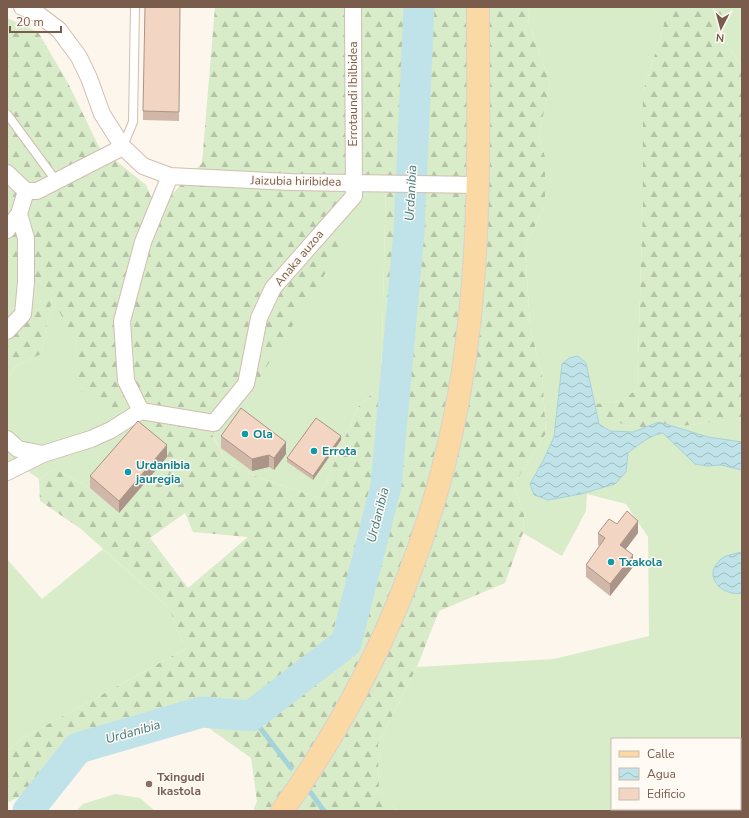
<svg xmlns="http://www.w3.org/2000/svg" width="749" height="818" font-family="'Nunito Sans',sans-serif">
<defs>
<pattern id="forest-firs" width="22" height="20" patternUnits="userSpaceOnUse"><rect width="22" height="20" fill="#d8ecc9"/><path d="M5 1l3.5 6h-7zM16 11l3.5 6h-7z" fill="#b4c2a5"/></pattern>
<pattern id="water-waves" width="16" height="10" patternUnits="userSpaceOnUse"><rect width="16" height="10" fill="#bfe3e8"/><path d="M0 5q4-4 8 0t8 0" fill="none" stroke="#a0bbbe"/></pattern>
</defs>
<rect width="100%" height="100%" fill="#fdf6ec"/>
<path fill="#d8ecc9" d="M530,7h138l-5,22 -20,63v112l-6,185 -16,12 -26,3 57,26 90,-12v393h-66l-2,-2h66v-70h-128v70h18l2,2h-234l-19,-20 -1,-47 39,-77 137,-8 95,-23 -1,-99 -22,-33 -39,-10 -1,17 -24,45 -39,-23 1,-18 -10,-30 32,-52 -4,-59 -12,-47 -5,-80 20,-42v-48l-6,-22 11,-52 -22,-62z
M720,7h22v59l-14,-19z
M354,182l32,1 -5,202 -23,22 -39,91 -67,-23 -26,-13 -14,-29 38,-40 92,-179z
M7,252l3,4 43,37 22,46 6,51 57,42 -48,56 -35,-19 -16,10 -27,-19 -5,3v-84l8,-12 26,-13 11,-55 -45,10z
M103,549l66,59 16,41 -164,90 -14,13v-193l35,40z
M115,794l25,4 15,13h-79l7,-7z"/>
<path fill="url(#forest-firs)" fill-rule="evenodd" d="M215,7h315l-2,14 22,62 -11,52 6,22v48l-20,42 5,80 12,47 4,59 -32,52 10,30 -1,18 -18,50 -66,28 -22,56 -39,77 1,47 19,20h-145l4,-10 -6,-43 -48,-34 -49,9 -78,34 -69,36v-51l14,-13 164,-90 -16,-41 -88,-79 -41,-28 -1,-22 16,-10 35,19 29,25 19,-81 -27,-16 -31,-26 -5,-51 -23,-40 -11,55 -26,13 -8,12v-70l45,-10 1,-6 -43,-37 -3,-4v-234l31,14 30,51 31,64 47,38 11,25 45,-47zM354,182l32,1 -5,202 -23,22 -39,91 -67,-23 -26,-13 -14,-28 38,-41 92,-146v-33zM185,513l8,19 55,5 -60,51 -38,-50z
M667,7h53l8,40 14,19v352l-90,12 -56,-12 -1,-14 26,-3 16,-12 6,-185v-112l20,-63z
M630,809h44l2,2h-44z"/>
<path fill="url(#water-waves)" stroke="#a5d3da" d="M578,356l8,7 13,61 11,7 23,1 26,-10 49,15 34,5v28l-21,-5 -15,1 -11,-2 -32,-31c-13,2 -25,12 -35,20l-2,19 -11,12 -34,10 -33,6 -14,-5 -4,-11 14,-25 10,-22 8,-73 7,-6z
M742,552v41c-18,4 -40,-15 -23,-32 5,-6 15,-7 23,-9z"/>
<g fill="none" stroke-linecap="round" stroke-linejoin="round">
<path stroke="#a5d3da" stroke-width="5" d="M251,716l40,52
M311,793l13,18"/>
<path stroke="#bfe3e8" stroke-width="31" d="M28,811l50,-63 124,-36 49,4 95,-73 40,-157 23,-254 10,-225"/>
<g stroke="#d1beb0" stroke-width="10">
<path id="lane" d="M7,114l50,68
M123,146l10,-24 2,-115"/>
</g>
<g stroke="#d1beb0" stroke-width="18">
<path id="street" d="M22,7l16,7 21,16 20,27 10,21 13,36 21,33 20,19 27,10 120,6 188,3
M7,173l19,18h11l86,-44
M7,230l12,-16 7,-23
M7,331l16,-17 3,-32v-44l-7,-24
M141,411l73,12 32,-39 13,-66 14,-30 81,-92 -1,-189
M7,439l11,10 25,5
M7,472l36,-18 48,-15 20,-9 30,-19 -15,-30 -4,-60 21,-79 27,-66"/>
</g>
<g stroke="#dad1cd" stroke-width="24">
<path id="primary" d="M282,811c103,-143 168,-310 187,-486 12,-105 9,-212 9,-318"/>
</g>
<use href="#lane" stroke="#fff" stroke-width="8"/>
<use href="#street" stroke="#fff" stroke-width="16"/>
<use href="#primary" stroke="#fbd9a5" stroke-width="22"/>
</g>
<path fill="#d1b7a8" d="M180,7l-1,114 -36,-1v-9z
M221,436l65,18 -12,16 -5,-3 -17,4 -31,-23z
M341,440l-28,40 -26,-18v-4z
M167,457l-48,56 -29,-25v-12z
M617,524l21,9 -13,17 8,17 -23,29 -24,-19v-12l14,-19 -2,-1v-12z"/>
<path fill="#aa9588" d="M341,436v4l-28,40v-4z
M286,442v12l-12,16v-12z
M167,445v12l-48,56v-12z
M269,455v12l-17,4v-12z
M638,521v12l-18,24v-12z
M633,555v12l-23,29v-12z"/>
<path fill="#f3d5c3" stroke="#aa9588" d="M145,7h35l-1,105 -36,-1z
M241,408l45,34 -12,16 -5,-3 -17,4 -31,-23z
M316,418l25,18 -28,40 -26,-18z
M138,421l29,24 -48,56 -29,-25z
M627,511l11,10 -18,24 13,10 -23,29 -24,-19 19,-27 -7,-5 11,-14 8,5z"/>
<g fill="#0f9aa8" stroke="#fffaf3" stroke-width="1.5">
<circle cx="245" cy="434" r="4"/>
<circle cx="314" cy="451" r="4"/>
<circle cx="128" cy="472" r="4"/>
<circle cx="611" cy="562" r="4"/>
</g>
<circle fill="#8d6e63" stroke="#fffaf3" stroke-width="1.5" cx="149" cy="784" r="4"/>
<g text-anchor="middle" dominant-baseline="central" stroke-width="3" stroke-linejoin="round" paint-order="stroke">
<g font-size="12" fill="#7a5c4d" stroke="#fffaf3">
<text transform="translate(353 94) rotate(-90)">Errotaundi Ibilbidea</text>
<text transform="translate(296 181) rotate(1)">Jaizubia hiribidea</text>
<text transform="translate(299 258) rotate(-50)">Anaka auzoa</text>
</g>
<g font-size="12" font-weight="bold" fill="#0d838f" stroke="#fffaf3" text-anchor="start">
<text x="253" y="434">Ola</text>
<text x="322" y="451">Errota</text>
<text x="136" y="465">Urdanibia<tspan x="136" dy="14">jauregia</tspan></text>
<text x="619" y="562">Txakola</text>
</g>
<g font-size="12" font-weight="bold" fill="#785e54" stroke="#fffaf3" text-anchor="start">
<text x="157" y="777">Txingudi<tspan x="157" dy="14">Ikastola</tspan></text>
</g>
<g font-size="13" font-style="italic" fill="#437c86" stroke="#fffaf3">
<text transform="translate(411 193) rotate(-87)">Urdanibia</text>
<text transform="translate(378 515) rotate(-76)">Urdanibia</text>
<text transform="translate(133 732) rotate(-16)">Urdanibia</text>
</g>
</g>
<rect width="749" height="818" fill="none" stroke="#7a5c4d" stroke-width="16"/>
<rect x="611" y="738" width="130" height="72" fill="#fffaf3" stroke="#cabbb1"/>
<rect x="619" y="751" width="20" height="6" fill="#fbd9a5" stroke="#cabbb1"/>
<text x="647" y="758" font-size="12" fill="#7a5c4d">Calle</text>
<rect x="619" y="768" width="20" height="12" fill="url(#water-waves)" stroke="#cabbb1"/>
<text x="647" y="778" font-size="12" fill="#7a5c4d">Agua</text>
<rect x="619" y="788" width="20" height="12" fill="#f3d5c3" stroke="#cabbb1"/>
<text x="647" y="798" font-size="12" fill="#7a5c4d">Edificio</text>
<g transform="translate(721 28) rotate(186)" stroke="#fffaf3" stroke-width="3" paint-order="stroke">
<path d="M0-3L7 15L0 10L-7 15Z" fill="#7a5c4d"/>
<text y="-6" font-size="11" font-weight="bold" text-anchor="middle" fill="#7a5c4d">N</text>
</g>
<path d="M10 26v6h51v-6" fill="none" stroke="#7a5c4d" stroke-width="2"/>
<text x="16" y="26" font-size="12" fill="#7a5c4d" stroke="#fffaf3" stroke-width="3" paint-order="stroke">20 m</text>
</svg>
